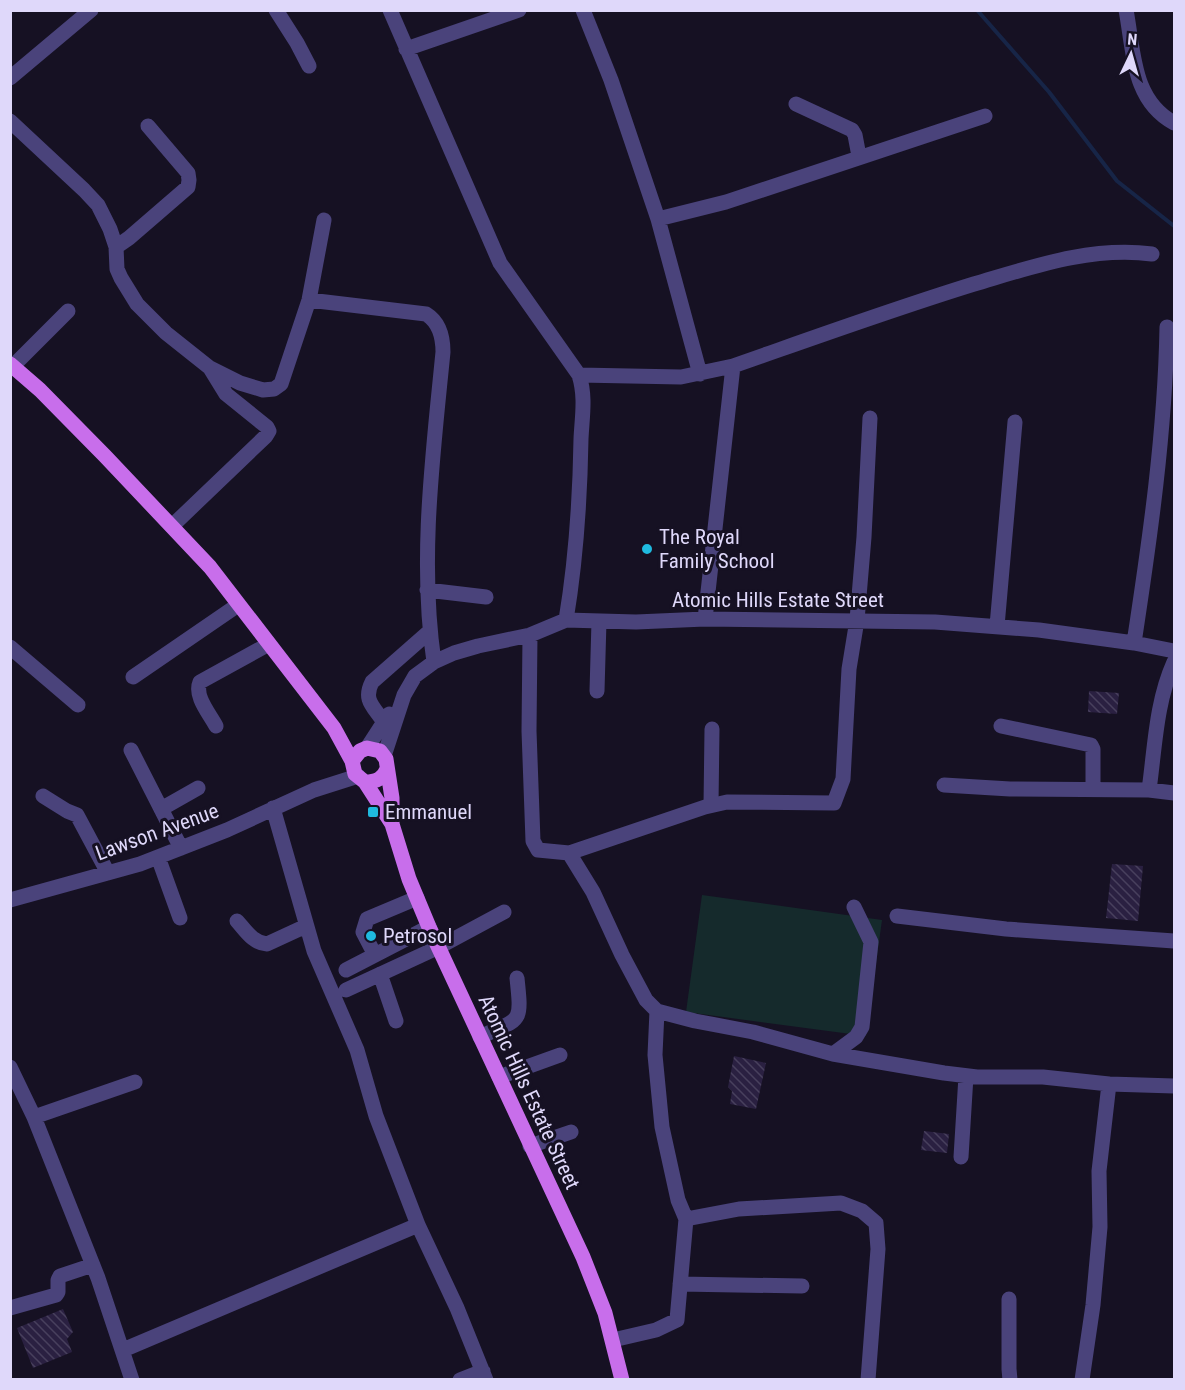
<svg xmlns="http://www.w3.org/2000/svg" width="1185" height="1390" font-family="'Roboto Condensed',sans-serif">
<defs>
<pattern id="building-back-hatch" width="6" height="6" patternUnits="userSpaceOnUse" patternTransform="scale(1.5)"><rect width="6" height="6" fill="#2a2041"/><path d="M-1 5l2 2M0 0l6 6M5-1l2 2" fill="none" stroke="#48405d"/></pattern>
</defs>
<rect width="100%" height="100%" fill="#161123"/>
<path fill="#152a2c" d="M702,895l180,25 -16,116 -180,-24z"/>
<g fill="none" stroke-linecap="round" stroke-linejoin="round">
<path stroke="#172547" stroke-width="4" d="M977,10l72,82 68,89 57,45"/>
</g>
<path fill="url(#building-back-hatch)" d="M1089,691l30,2 -2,21 -29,-2z
M1112,864l31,2 -5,55 -32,-3z
M734,1056l32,7 -10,46 -26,-5 2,-13 -4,-4z
M924,1131l25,3 -2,19 -26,-3z
M63,1309l10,23 -6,7 5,13 -39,16 -16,-40z"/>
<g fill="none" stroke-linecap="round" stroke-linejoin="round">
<path stroke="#4a437b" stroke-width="15" d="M276,10l21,33 12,23
M390,10l110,253 79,112c7,22 3,42 2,64 -1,61 -5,121 -15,181
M583,10l28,70 47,139 42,155
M1126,10c8,42 6,90 48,113
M406,49l113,-39
M10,78l81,-68
M796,104l56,26 3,5 4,21
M10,121l74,69 14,15 12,24 6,18 1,22 4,9 16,26 29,29 44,35 30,15 23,7 11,-1 7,-5 28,-84 15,-80
M658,219l68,-17 259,-86
M116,247l13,-9 59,-51 1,-7 -1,-7 -40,-47
M309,300l117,14c13,8 17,22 17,38 -10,102 -24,208 -9,310
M13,366l55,-55
M579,375l102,2 52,-11c80,-28 160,-57 241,-82 58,-17 117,-38 178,-30
M172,526l94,-90 3,-5 -2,-4 -41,-33 -16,-26
M427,590l59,7
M705,619l28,-253
M997,626l18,-204
M530,635l-1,96 4,110 5,9 31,3 24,39 29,63 24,45 11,11 38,10 58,11 80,22 111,19 33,4h66l66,7 65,2
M1134,643c16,-105 31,-209 33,-316
M10,647l68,58
M133,677l105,-72
M597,691l2,-70
M383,721c-10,-15 -20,-21 -11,-39l58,-51
M216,726c-7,-13 -22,-30 -16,-44l69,-38
M1001,726l90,19 2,4v39
M367,748l22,-34
M131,750l50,98
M384,756l20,-61 11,-19 19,-14 20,-9 24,-7 52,-11 36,-15 70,2 69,-3 230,3 104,8 95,13 40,8
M944,785l66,4 139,1 25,3
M1149,790c6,-43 7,-88 25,-128
M43,796l24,15 10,4 31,58
M711,805l1,-76
M273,808l41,143 43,99 19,66 42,109 39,83 29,72
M161,809l37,-21
M569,853l136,-46 22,-5 107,1 9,-24 6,-110 8,-49 7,-83 6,-119
M158,857l22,61
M10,900l130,-36 87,-34 87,-40 44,-14
M897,916l109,13 168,12
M237,921c9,10 16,22 30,23l39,-18
M375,955l-12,-23 4,-13 50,-21
M346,970l83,-43
M380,974l16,47
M346,990l93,-43 65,-35
M480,1037c41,-19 42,-12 37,-59
M833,1054l23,-17 6,-10 9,-85 -17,-35
M10,1067l24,50 64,161 34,102
M499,1077l61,-22
M34,1117l101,-35
M530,1146l41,-14
M961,1157l5,-81
M686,1219l53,-10 102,-6 21,8 14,12 2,26 -10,131
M680,1284l122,2
M1009,1299v70l1,11
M10,1308l46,-13 2,-3v-12l2,-4 33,-11
M613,1340l43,-10 21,-10 9,-101 -8,-19 -16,-73 -7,-72 2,-44
M123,1350l295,-125
M460,1380l23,-9
M1082,1380l11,-75 7,-78 -1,-56 10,-87"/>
<path stroke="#c86eeb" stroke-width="15" d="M10,364l30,26 65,66 105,111 124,161 18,33
M387,769c-4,10 -11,13 -22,13l-10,-8 -3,-13 8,-10 7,-3 13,3 6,8 6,39v26l17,55 20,48 154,330 22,56 17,67
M365,782l27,42"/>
</g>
<g fill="#1fbadf" stroke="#161123" stroke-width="2">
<circle cx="647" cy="549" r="6"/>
<rect x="367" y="806" width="12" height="12" rx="3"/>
<circle cx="371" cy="936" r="6"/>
</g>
<g text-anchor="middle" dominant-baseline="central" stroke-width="6" stroke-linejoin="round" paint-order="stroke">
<g font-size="21" fill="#dfd8fa" stroke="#161123" text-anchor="start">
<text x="659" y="537">The Royal<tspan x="659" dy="24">Family School</tspan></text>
<text x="385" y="812">Emmanuel</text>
<text x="383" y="936">Petrosol</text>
</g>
<g font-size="21" fill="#dfd8fa" stroke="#161123">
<text x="778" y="600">Atomic Hills Estate Street</text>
<text transform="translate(157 832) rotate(-20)">Lawson Avenue</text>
<text transform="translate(529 1092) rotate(65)">Atomic Hills Estate Street</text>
</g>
</g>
<rect width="1185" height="1390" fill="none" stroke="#dfd8fa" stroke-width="24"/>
<g transform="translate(1131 54) rotate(5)" stroke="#161123" stroke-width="4.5" paint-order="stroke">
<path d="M0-4.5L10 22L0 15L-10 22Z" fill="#dfd8fa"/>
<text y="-9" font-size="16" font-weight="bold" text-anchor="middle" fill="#dfd8fa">N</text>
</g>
</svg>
